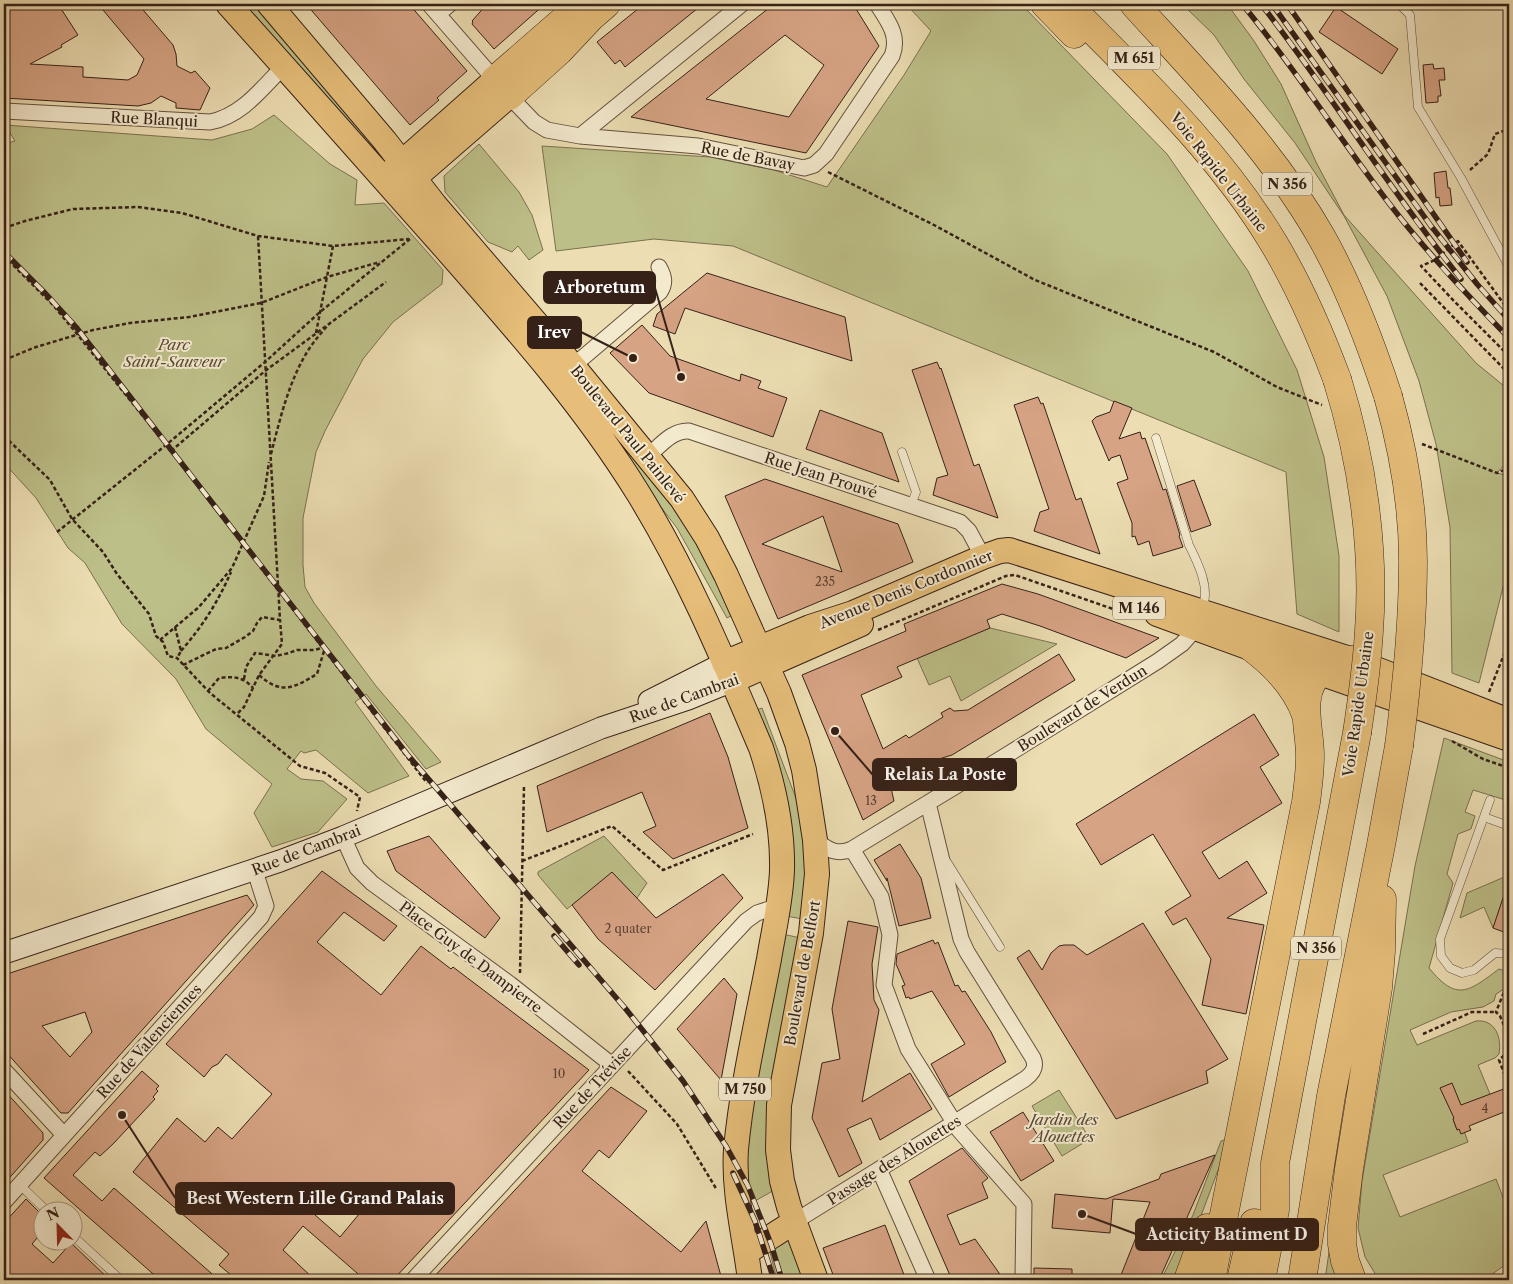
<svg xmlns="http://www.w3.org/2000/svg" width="1513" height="1284" font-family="'Libre Caslon Text',serif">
<rect width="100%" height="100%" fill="#ecddb2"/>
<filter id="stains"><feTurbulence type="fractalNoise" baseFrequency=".004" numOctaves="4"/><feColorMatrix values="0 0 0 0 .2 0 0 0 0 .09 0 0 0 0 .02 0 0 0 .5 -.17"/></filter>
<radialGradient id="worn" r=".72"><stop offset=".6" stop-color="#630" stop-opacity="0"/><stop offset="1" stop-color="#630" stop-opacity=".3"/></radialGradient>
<path fill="#bdbf88" stroke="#7a7050" d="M235,4h24l108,131 -7,6z
M906,4h115l146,150 81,117 49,99 27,87 15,99v76l-42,-18 -11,-142 -553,-226 -79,-7 -98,12 -14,-105 168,11 64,13 53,17 77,-112 27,-44z
M1182,4h45l27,37 27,43 35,78 28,53 132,148 33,27v70l-12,13 12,3v109l-5,-2 -25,100 -27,-10 -2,-146 -14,-83 -17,-63 -32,-85 -43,-80 -49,-73 -51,-64 -30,-44z
M274,115l56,49 27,16 -2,25 29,-2 59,67 -1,14 -49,38 -30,37 -38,72 -9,21 -13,66v47l2,22 9,16 62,83 65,76 -15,7 -60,-75 -11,8 54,74 -41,17 -52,-43 -12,3 -3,-2 -14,18 14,10 22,2 24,18 -29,33 -46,15 -18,-34 18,-29 -66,-55 -30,-50 -54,-55 -37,-61 -17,-15 -32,-50 -32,-35v-319l11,-3 -10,-16 207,15 40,-11z
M479,144l40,48 13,23 11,35 -14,10 -11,-14 -6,6 -24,-10 -43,-50 -1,-16z
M466,253l222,269 47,92 -8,4 -50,-90z
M990,628l67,16 -96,57 -11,-25 -21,9 -12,-27z
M762,708l41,109 5,103 -27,-5 -27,-204z
M1444,738l65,24v39l-36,-11 -8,22 10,4 -4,13 -13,5 -11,40 6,9 -24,85c28,34 39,24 70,1l10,3v14l-13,8 -2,7 -11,6 -32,5 -41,18 7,15 59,-24c19,-2 26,16 23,33l-4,4 -17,7 12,29 -27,21 -10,4 4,11 6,-2 5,14 -85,33 17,42 96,-38 8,21 5,-2v64l-18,13 -13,5h-99l-14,-23 -7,-29 4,-47 53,-315z
M604,836l43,47 -10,15 -25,-25 -45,36 -29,-34v-3z
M1509,875v6l-16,47 -9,-21 -24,11 7,-25z
M778,933l27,6 -27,249 -32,18 -5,-46z
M1059,1090l31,49 -28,17 -30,-50z
M1230,1138l-53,142h-16l32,-65 28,-74z
M1333,1224l8,56h-16z
M789,1236l20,44h-32l-8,-32z"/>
<path fill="#d6a384" stroke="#362118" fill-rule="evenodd" d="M4,4h54l20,31 -17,10 1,2 -32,17 53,3v10l45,3 9,-5 7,-16 -46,-55h40l35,41 3,9 1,12 14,7 4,-2 15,17 -10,22 -24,-2v-5l-15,-7 -10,7 -13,3 -134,-8z
M306,4h103l58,67 -30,27 2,2 -29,25z
M487,4h58l-51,45 -22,-25 1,-2 -1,-1z
M644,4h59l-78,63 -5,-7 -5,4 -18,-22z
M774,4h79l26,42 -73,107 -175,-36zM785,35l39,30 -35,52 -83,-18z
M1336,7l62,42 -16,25 -63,-42z
M1433,64l1,5 10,-1 1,12h-6l2,16h-3v6l-12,1 -3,-38z
M1446,171l2,17h2l2,17 -12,1 -1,-9 -3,1 -2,-25z
M707,273l138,44 7,44 -167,-53 -10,26 -22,-8 4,-12z
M642,325l28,31 70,25 1,-7 20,7 -3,7 29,10 -14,39 -124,-44 -39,-40z
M937,362l3,7 1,-1 33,98 5,-2 19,54 -65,-23 4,-17 11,-3 -36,-105z
M1038,397l3,7 2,-1 33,97 5,-2 19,56 -66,-23 6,-19 9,-3 -35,-104z
M1114,401l18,7 -13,31 21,-7 2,7 3,-1 18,52 3,-1 14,46 -1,1 4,11 -30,9 -4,-15 -11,4 -3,-9 -3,1v-14l-15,-40 11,-4 -8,-24 -9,3 -2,3 -17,-40 4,-4 14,-5z
M820,410l62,23 17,49 -93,-33z
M765,479l133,45 15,38 -135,57 -53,-123zM823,516l19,56 -80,-28z
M1194,480l17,45 -20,7 -14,-46z
M1002,584l36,10 121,44 -33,20 -86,-32 -38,-12 -15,6 3,8 -93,39 5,10 -41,18 22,54 23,-14 3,3 34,-21 -2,-4 9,-5 4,3 14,-1 91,-56 16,26 -123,75 -23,7 -15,15 -23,11 3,13 -31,19 -61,-145 104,-44 -2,-7z
M710,713l18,44 20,71 -75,31 -30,-27 13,-6 -14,-34 -95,40 -10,-46z
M1254,714l25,41 -19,12 22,36 -80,49 17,27 28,-18 20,32 -40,25 37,7 -18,89 -44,-9 9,-46 -25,-41 -13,7 -8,-13 26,-16 -38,-62 -52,31 -25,-41z
M429,836l71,82 -15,20 -89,-67 -9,-20z
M900,844l21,34 10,40 -32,8 -12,-48v3l-13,-21z
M322,871l75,55 -13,15 -40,-29 -27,30 64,53 40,-49 30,23 2,-2 136,103 -196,210h-28l-62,-54 -20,24 32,30h-78l-18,-15 10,-11 -96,-82 44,-54 28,24 13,-15 14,12 40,-45 -46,-40 -8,10 -6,3 -8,10 -38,-33zM339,1184l26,23 -25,30 -26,-23z
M612,872l44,46 67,-44 20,24 -88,92 -57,-51 -26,-34z
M1507,886h2v48l-16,-6z
M247,895l7,10 -186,208h-7l-57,-63v-75zM85,1012l7,20 -22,25 -28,-31z
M848,921l30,6 -6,37 2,36 5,10 -17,92 48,-29 22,36 -52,31 -9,-22 -24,11 15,34 -23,14 -27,-59 10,-55 18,-4 -8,-50z
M1143,923l85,136 -22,12 2,12 -92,36 -99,-161 12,-8 13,20 9,-17 8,-7 5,-1h10l13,10z
M933,940l2,4 3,-2 17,44 3,-1 4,7 3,-1 26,41 15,30 -57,35 -18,-33 34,-20 -33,-53 -22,8 -1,-2 -3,1 -4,-12 3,-1 -9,-21 1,-10z
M724,978l13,16 -16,86 -44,-51z
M142,1071l17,15 -3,3 2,2 -5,6 2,2 -42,45 -13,12 -5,-4 -22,23 29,26 12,-13 105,92h-59l-116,-102z
M1452,1083l9,22 48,-18v23l-40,16 2,4 -10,4 -2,-5 -2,1 -4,-11 1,-1 -14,-30z
M611,1087l36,24 -38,47 -10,-8 -17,21 99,81 25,-31 16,59h-291z
M4,1090l39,43v7l-39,44z
M1023,1112l31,49 -33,20 -31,-49z
M962,1148l26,30 -6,5 6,15 -41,17 13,30 15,-6 29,41h-52l-43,-99z
M1215,1155l-56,125h-40l31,-78 -37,-3 -3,34 -58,-5 3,-34 51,5 53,-20 2,-5z
M26,1199l16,16v17l-10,12 21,19 18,-20 39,37h-106v-57z
M885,1225l21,55h-71l-12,-32z
M1034,1268l38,1v11h-38z"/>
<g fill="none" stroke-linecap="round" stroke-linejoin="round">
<g stroke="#64503e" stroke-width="9">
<path id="lane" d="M1399,4l11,11 8,92 43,71 48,89
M1156,438l33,107c9,18 22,44 13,63
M902,452l14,40 -5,13
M1490,800l-50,139 1,17 9,12 12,5 12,-3 21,-17 14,1
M1484,817l25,9
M947,862l53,85
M20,1185l28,27
M72,1235l49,45"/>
</g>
<g stroke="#64503e" stroke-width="17">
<path id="street" d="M429,4l80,92 25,26 13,8 33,6 118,10 106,22 10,-3 12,-11 66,-98c8,-20 -4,-35 -15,-52
M438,14l12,-10
M4,111l206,11c32,-6 52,-34 74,-56
M580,136l162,-132
M573,366l87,-74c6,-9 4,-16 -1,-25
M648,456c12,-10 24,-26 41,-25l271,91 9,9 14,26
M343,837l14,31 15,15 138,101 102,81
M815,840c12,9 22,16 37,9l150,-91 156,-97 24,-17 8,-9
M852,849l29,48 9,38 -6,50 24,64 51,81 65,74 -1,76
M4,1070l60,65
M879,1169l49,111
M4,1202l257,-285 5,-11 -11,-35
M794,1222l231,-143c8,-6 12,-12 8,-21l-66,-106 -6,-13 -33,-136
M413,1280l333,-359 11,-8 22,-7"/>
</g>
<g stroke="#362118" stroke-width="23">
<path id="secondary" d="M649,701l75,-38
M4,953l276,-92 63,-24 258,-109 87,-29 44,-18"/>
</g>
<g stroke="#362118" stroke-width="26">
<path id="primary" d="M228,4c70,78 140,157 209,235 72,82 144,162 201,254 50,81 86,168 123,255 13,39 22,80 21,122 -1,30 -8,59 -13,89 -12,63 -27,126 -33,190 -3,43 9,89 14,131
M269,4l116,137 50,64 138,161 109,133 25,39 19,37 53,118 18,50 7,27 11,70 2,34 -6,59 -32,172 -1,45 4,31 7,26 27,73
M390,173l105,-93
M403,188l106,-92
M1157,614l140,51 212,74
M724,663l86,-36 43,-14 130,-56 17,-6 9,-1 344,110 156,61
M732,681l129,-57
M747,1252l47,-30"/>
</g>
<g stroke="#362118" stroke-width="29">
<path id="highway" d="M1045,4l29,30
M1067,4c73,74 152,148 206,238 26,43 46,89 64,137
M1134,4c67,74 138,146 188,234 28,50 48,103 66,158
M495,80l85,-74
M509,96l50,-45 32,-34 15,-13
M1251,647c24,18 45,39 55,68
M1188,1280l19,-52
M1211,1280l95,-478c2,-15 4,-30 4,-46 0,-31 -14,-62 12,-87 9,-9 18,-10 31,-9
M1241,1280l13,-57
M1261,1280l14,-70v-47l82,-430
M1302,1280l29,-184 50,-251 18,-99
M1352,1280l-7,-19 -3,-17v-18l7,-57 29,-181 3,-37 1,-52"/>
</g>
<path stroke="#362118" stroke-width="2.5" stroke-dasharray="4 2.5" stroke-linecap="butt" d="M1470,170l18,-16 7,-20 14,-5
M828,172l106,53 101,55 179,72 63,35 45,18
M4,228l21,-7 48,-12 65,-2 44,6 76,23 75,10 76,-7
M4,256l49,49 24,29 89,111 261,338
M1420,283l89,91
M1509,311l-51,-70 -23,19 -14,6 32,34 56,56
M316,333l17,-87
M4,360l32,-13 57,-17 37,-7 59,-6 72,-14 66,-26 53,-15
M4,436l46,44 22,39 31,33 14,22 32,40 7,22 7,6 5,14 9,2 33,35 90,73 25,7 35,24 -3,14
M1422,444l75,29 12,-5
M171,451l94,-80 121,-89
M271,454c9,-35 18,-74 38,-105 6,-9 13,-17 20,-25
M57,532l109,-87 99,-83 55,-50 90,-73
M175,627l6,24 -4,7
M878,630l128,-54 9,-1 124,43
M160,640l39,-33 33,-39 32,-72 5,-34
M181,651c22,-26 36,-47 50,-79
M183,665l33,-16 10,-1 19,-11 8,-6 4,-8 5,-6 18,3 -22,-384
M259,675c22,20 35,13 58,-1l7,-23
M244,679l2,-12 9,-14 21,3 13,-3 8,-3h17l8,-2
M208,691l11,-13c14,-2 25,-1 34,10
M1489,692l20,-50
M238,713l6,-6 15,-32 23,-31 -2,-24
M1452,741l31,18 26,9
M522,861l90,-35 51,44 90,-36
M520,973l4,-187
M1509,989l-5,3 -8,20 4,4 9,21
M1423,1034l49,-22h24
M1509,1051l-10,9 10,26
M628,1071l49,53 40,66"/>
<use href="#lane" stroke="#f3e9cd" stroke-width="8"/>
<use href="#street" stroke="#f3e9cd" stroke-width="15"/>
<use href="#secondary" stroke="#f3e9cd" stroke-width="21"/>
<use href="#primary" stroke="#e6be79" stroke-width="24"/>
<use href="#highway" stroke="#e6be79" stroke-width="28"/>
<g stroke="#362118" stroke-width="5.5">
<path id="rail" d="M1242,4c55,66 100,139 153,207 35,45 74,86 114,127
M1261,4c69,89 129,186 200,275
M1272,4l159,222 46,58 32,36
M1287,4l180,258
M4,252l41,41 31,34 331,427 218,254 58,73 43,65 22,40 23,58 11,36
M554,936l25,29
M733,1173l22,48 19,59"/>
</g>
<use href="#rail" stroke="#f3e9cd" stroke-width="4" stroke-dasharray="11" stroke-linecap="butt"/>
<g stroke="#362118" stroke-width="29" stroke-linecap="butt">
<path id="highway-bridge" d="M1337,379c25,80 38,168 32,252 -2,34 -7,69 -12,102
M1388,396c15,53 25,109 25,165 0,62 -6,123 -14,185"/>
</g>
<use href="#highway-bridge" stroke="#e6be79" stroke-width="28"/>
</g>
<g text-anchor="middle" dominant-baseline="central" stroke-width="4" stroke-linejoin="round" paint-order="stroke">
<g font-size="12" fill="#5e4233">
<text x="825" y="581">235</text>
<text x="871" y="800">13</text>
<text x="628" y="928">2 quater</text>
<text x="559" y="1073">10</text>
<text x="1485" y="1108">4</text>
</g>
<g fill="#f3e9cd" stroke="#6f5d4e" stroke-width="1">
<rect x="1108" y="46.5" width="52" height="23" rx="4"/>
<rect x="1262" y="172.5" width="50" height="23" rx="4"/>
<rect x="1113" y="596.5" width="52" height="23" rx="4"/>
<rect x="1291" y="936.5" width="50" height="23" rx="4"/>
<rect x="719" y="1077.5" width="52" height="23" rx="4"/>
</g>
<g font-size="14" font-weight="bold" fill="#362118">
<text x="1134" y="58">M 651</text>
<text x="1287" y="184">N 356</text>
<text x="1139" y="608">M 146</text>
<text x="1316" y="948">N 356</text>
<text x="745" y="1089">M 750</text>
</g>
<g font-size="15" fill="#362118" stroke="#f3e9cd">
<text transform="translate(154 119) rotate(3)">Rue Blanqui</text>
<text transform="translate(748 156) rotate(11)">Rue de Bavay</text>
<text transform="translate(1219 172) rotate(52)">Voie Rapide Urbaine</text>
<text transform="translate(628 434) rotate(51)">Boulevard Paul Painlevé</text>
<text transform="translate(821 475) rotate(18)">Rue Jean Prouvé</text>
<text transform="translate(906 589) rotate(-22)">Avenue Denis Cordonnier</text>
<text transform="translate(684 698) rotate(-20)">Rue de Cambrai</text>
<text transform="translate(1358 704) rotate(-82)">Voie Rapide Urbaine</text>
<text transform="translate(1082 708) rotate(-32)">Boulevard de Verdun</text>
<text transform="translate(306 850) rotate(-21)">Rue de Cambrai</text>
<text transform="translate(471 957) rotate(37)">Place Guy de Dampierre</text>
<text transform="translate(802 973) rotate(-80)">Boulevard de Belfort</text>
<text transform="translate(149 1041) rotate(-48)">Rue de Valenciennes</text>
<text transform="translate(592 1087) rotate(-47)">Rue de Trévise</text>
<text transform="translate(894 1160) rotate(-32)">Passage des Alouettes</text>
</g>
<g font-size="15" font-style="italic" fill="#584834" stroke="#f3e9cd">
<text x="174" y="344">Parc<tspan x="174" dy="17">Saint-Sauveur</tspan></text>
<text x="1064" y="1119">Jardin des<tspan x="1064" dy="17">Alouettes</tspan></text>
</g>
</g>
<path fill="none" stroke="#362118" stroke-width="2" d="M681 377L655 288M633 358L581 332M835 731L873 775M122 1115L176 1199M1082 1214L1136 1234"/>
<g fill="#362118" stroke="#f3e9cd" stroke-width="2">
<circle cx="681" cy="377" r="5"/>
<circle cx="633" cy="358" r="5"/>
<circle cx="835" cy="731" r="5"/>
<circle cx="122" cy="1115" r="5"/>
<circle cx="1082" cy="1214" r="5"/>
</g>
<g fill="#362118" stroke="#362118" stroke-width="2">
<rect x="544" y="272" width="111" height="31" rx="5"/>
<rect x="528" y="317" width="53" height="31" rx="5"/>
<rect x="873" y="759" width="143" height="31" rx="5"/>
<rect x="176" y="1183" width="278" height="31" rx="5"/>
<rect x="1136" y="1219" width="182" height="31" rx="5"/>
</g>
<g font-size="16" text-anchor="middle" font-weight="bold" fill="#fff">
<text x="600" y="293">Arboretum</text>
<text x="554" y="338">Irev</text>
<text x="945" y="780">Relais La Poste</text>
<text x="315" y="1204">Best Western Lille Grand Palais</text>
<text x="1227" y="1240">Acticity Batiment D</text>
</g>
<rect width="1513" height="1284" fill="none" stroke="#ecddb2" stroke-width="20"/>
<rect x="5" y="5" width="1503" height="1274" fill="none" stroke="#362118" stroke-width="2.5"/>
<rect x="10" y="10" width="1493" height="1264" fill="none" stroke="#362118"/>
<g transform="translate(58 1226) rotate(337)"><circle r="24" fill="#f3e9cd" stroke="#a79985"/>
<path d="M0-4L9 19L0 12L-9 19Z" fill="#8f2418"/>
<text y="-8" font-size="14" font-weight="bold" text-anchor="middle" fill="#362118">N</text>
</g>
<rect width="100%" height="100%" filter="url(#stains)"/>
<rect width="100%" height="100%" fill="url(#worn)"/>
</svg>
